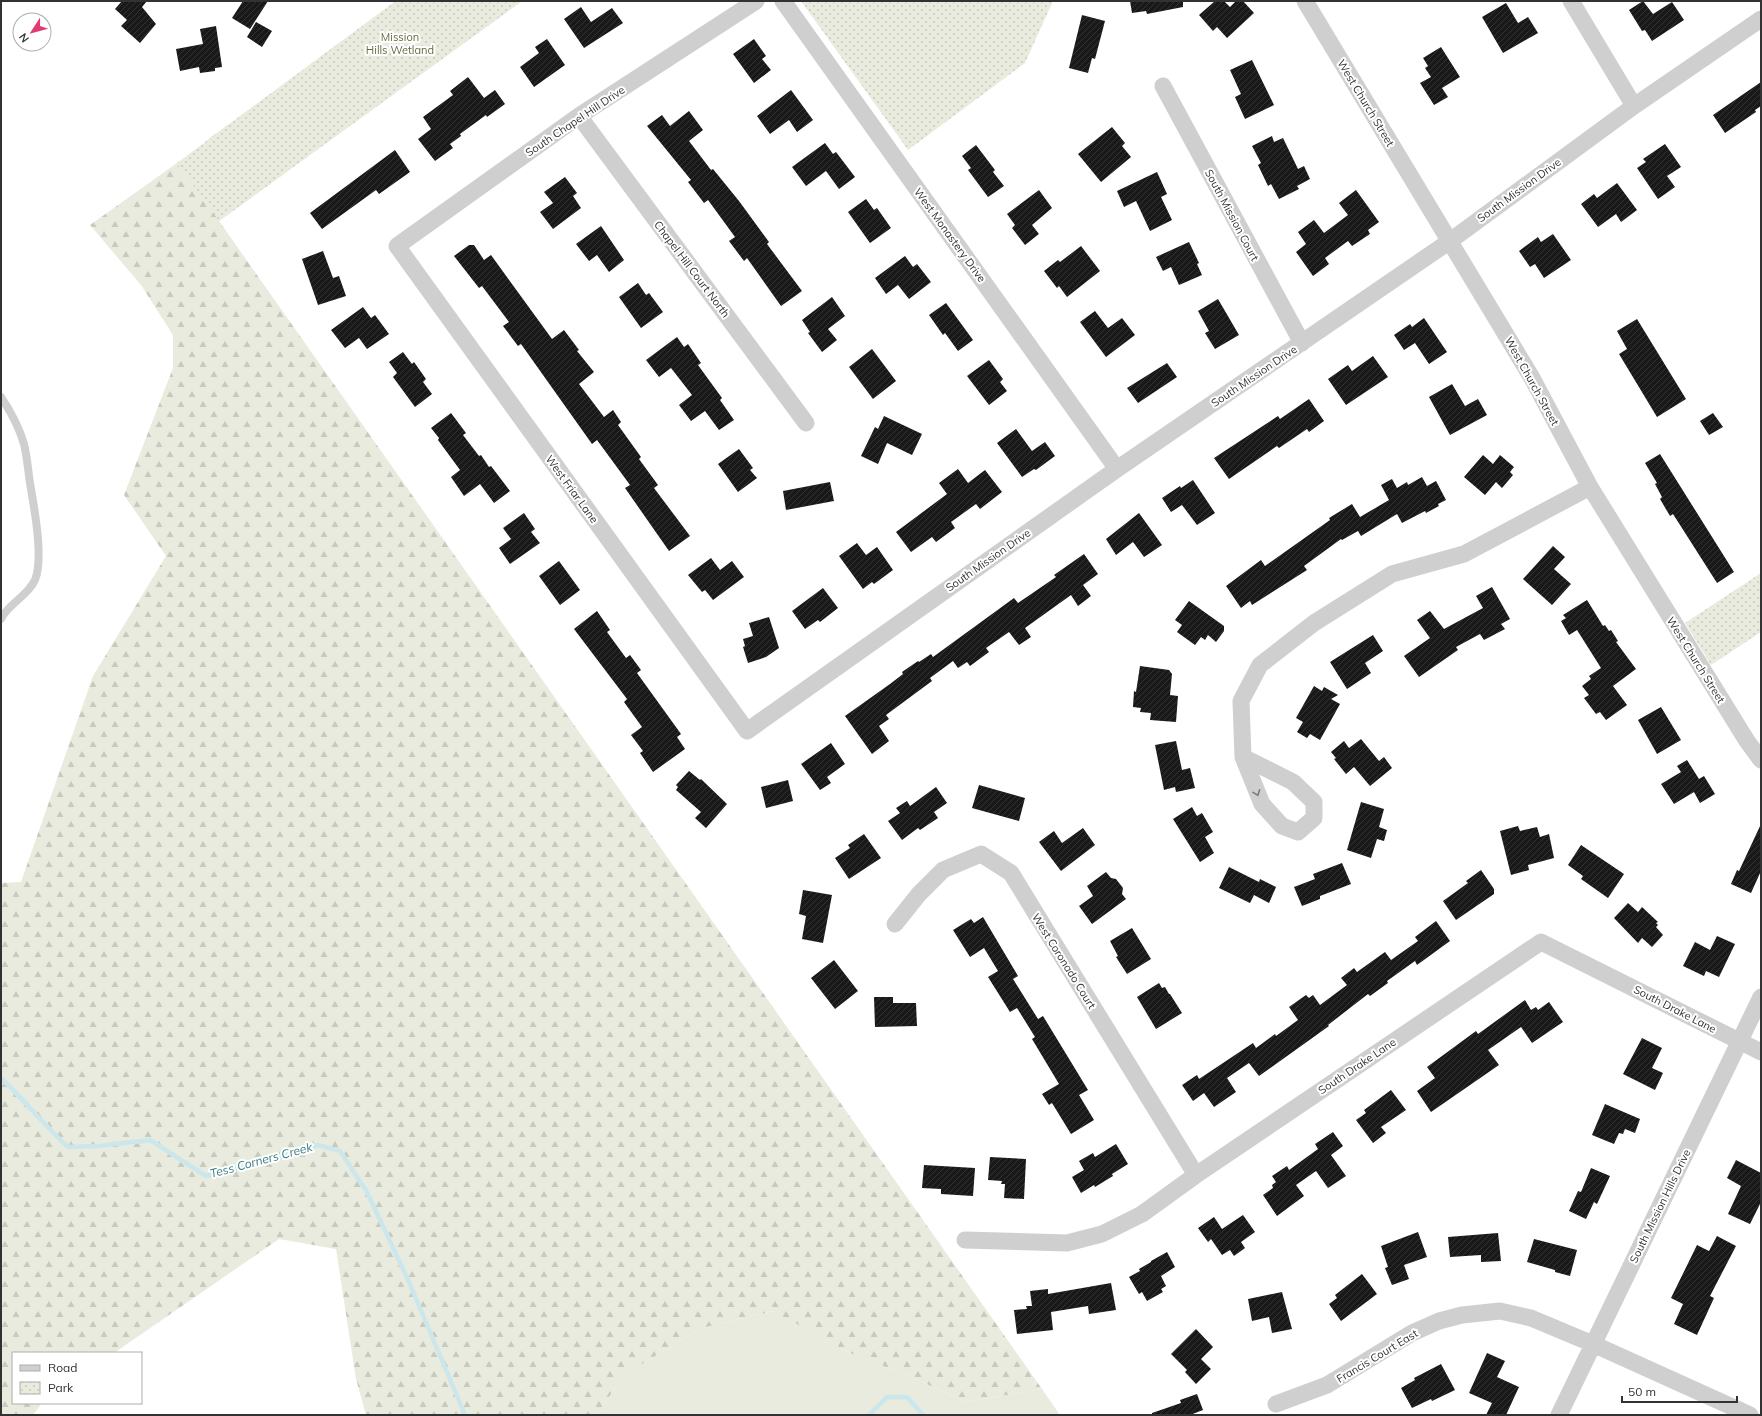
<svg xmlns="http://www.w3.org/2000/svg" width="1762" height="1416" font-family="Mulish,sans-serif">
<defs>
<pattern id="forest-firs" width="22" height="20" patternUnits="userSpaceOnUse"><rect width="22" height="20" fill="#e8ebde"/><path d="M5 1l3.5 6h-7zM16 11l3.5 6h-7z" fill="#c7cabf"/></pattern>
<pattern id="park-dots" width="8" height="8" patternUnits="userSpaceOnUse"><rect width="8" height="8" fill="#e8ebde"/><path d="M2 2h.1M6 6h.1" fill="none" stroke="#c7cabf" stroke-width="1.8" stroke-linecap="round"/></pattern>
<pattern id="building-hatch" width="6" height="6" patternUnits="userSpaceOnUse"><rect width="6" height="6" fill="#191919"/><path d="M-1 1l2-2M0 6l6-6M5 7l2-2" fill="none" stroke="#323232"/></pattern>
</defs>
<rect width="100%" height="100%" fill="#fff"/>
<path fill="#e8ebde" d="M774,1311l76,42 59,23 57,26 76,-13 18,26h-462l24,-39 80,-48z"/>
<path fill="url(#forest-firs)" d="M396,1h126l-303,220 823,1168 -76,13 -57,-26 -59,-23 -77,-42 -71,17 -80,48 -24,39h-232l-10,-36 -20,-130 -57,-10 -165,114h-101v50h29l-9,12h-32v-532l20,-1 72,-206 73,-120 -42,-61 49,-127v-33l-32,-50 -51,-60 87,-62 11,15 18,-37z"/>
<path fill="url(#park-dots)" d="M396,1h126l-303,220 -42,-58z
M801,1h252l-28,62 -117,87z
M1761,573v59l-50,33 -26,-42z"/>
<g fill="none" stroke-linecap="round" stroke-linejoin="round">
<path stroke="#cbe7eb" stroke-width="4.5" d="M1,1078c23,22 43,47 67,69l31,-1 51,-6 56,36 65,-16 47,-15 22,6 27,41 42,90 56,133
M869,1415l18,-18h20l16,18"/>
</g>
<path fill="url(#building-hatch)" d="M122,1h25l-5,6 14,17 -16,19 -19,-17 6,-6 -12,-11z
M243,1h25l-18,28 -18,-11z
M1130,1h53v6l-36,7 -1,-3 -14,2z
M1215,1h9l6,6 6,-6h7l11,12 -27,25 -10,-11 -4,4 -14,-16z
M1643,1l10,13 19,-12 12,18 -32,21 -7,-11 -3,1 -13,-21z
M1506,3l12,20 10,-6 10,16 -35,20 -21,-36z
M581,7l10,15 21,-14 11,15 -39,25 -20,-29z
M1082,15l23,6 -10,38 -3,-1 -4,15 -19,-5z
M256,22l16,9 -10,16 -15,-10z
M216,26l6,41 -7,1v3l-15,2 -1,-6 -19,4 -4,-22 27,-5 -3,-15z
M547,39l18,26 -31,22 -14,-20 19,-14 -4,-6z
M754,39l12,17 -4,3 9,11 -17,13 -21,-29z
M1441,47l19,30 -18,11 6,9 -14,8 -14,-22 11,-6 -6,-9 3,-2 -5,-8z
M1252,60l22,45 -29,14 -10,-22 6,-3 -11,-24z
M468,77l16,21 11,-8 10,14 -18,13 -1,-2 -26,19 1,2 -11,8 3,4 -18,13 -17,-22 13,-10 -8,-12 30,-22 -3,-4z
M1761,82v24l-6,4 1,2 -31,21 -12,-18z
M791,90l22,30 -16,12 -8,-12 -19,14 -13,-18z
M689,111l14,19 -14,11 22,29 2,-1 26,32 30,41 -2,2 35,47 -21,15 -34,-48 -3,3 -15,-20 6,-4 -27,-37 -4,3 -16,-21 3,-2 -44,-54 15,-11 8,11z
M1112,127l13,16 -3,3 9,11 -30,25 -23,-28z
M1272,136l2,6 9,-4 15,31 6,-3 6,13 -13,7 2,3 -20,10 -8,-15 -3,2 -10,-21 3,-2 -9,-17z
M825,143l8,11 3,-2 19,25 -16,12 -13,-18 -20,15 -14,-19z
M1665,144l16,23 -14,9 8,11 -17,12 -21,-31 9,-6 -3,-3z
M976,145l19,25 -2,2 11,14 -16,11 -20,-27 3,-2 -9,-12z
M395,150l15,22 -31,22 -3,-4 -54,39 -12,-16z
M1157,172l10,22 -6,3 11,23 -22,11 -14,-30 -12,6 -7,-16z
M565,177l12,16 -4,3 8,12 -28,21 -13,-17 13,-9 -9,-11z
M1617,183l20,27 -16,12 -5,-8 -18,13 -17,-23 13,-10 3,4z
M1039,190l13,18 -20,17 7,9 -14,11 -13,-17 3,-3 -8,-11z
M1356,190l23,32 -11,8 2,4 -18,12 -4,-5 -23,17 4,6 -16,12 -17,-24 10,-8 -8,-12 16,-12 10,13 24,-18 -9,-12z
M866,199l8,11 3,-2 14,20 -21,15 -22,-31z
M601,226l23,34 -15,12 -12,-17 -8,6 -13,-17z
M1553,234l18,26 -27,18 -9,-14 -5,3 -11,-16 19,-14 3,5z
M1189,242l10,21 -2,1 5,11 -23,10 -8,-18 -8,4 -7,-14z
M469,245h5l10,15 7,-5 61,84 12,-9 15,20 -2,1 17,21 -15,12 25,33 9,-7 8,12 -3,3 23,32 -2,2 19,26 -4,3 36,48 -21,15 -44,-63 5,-3 -33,-45 -5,4 -71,-100 -3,2 -15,-20 6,-4 -27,-36 -3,2 -25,-32z
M1081,246l19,25 -33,26 -8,-11 -2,2 -13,-17 14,-11 2,2z
M323,251l10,27 6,-2 7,20 -28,9 -16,-46z
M905,256l8,11 4,-3 14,18 -22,17 -11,-14 -12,9 -11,-16z
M638,283l8,12 3,-2 14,19 -22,16 -22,-31z
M832,297l13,19 -17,13 9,11 -15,12 -14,-19 2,-1 -8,-12z
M1218,299l21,36 -24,14 -10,-16 4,-2 -11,-20z
M946,303l27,37 -15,11 -13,-18 -2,2 -14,-20z
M363,307l8,11 4,-3 14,19 -22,15 -8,-11 -14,10 -14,-18z
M1095,311l13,17 14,-10 13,17 -29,22 -26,-35z
M1424,318l23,34 -18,12 -14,-21 -11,7 -10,-15 16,-11 2,3z
M1637,319l49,80 -29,18 -38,-63 8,-5 -10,-18z
M677,337l7,10 4,-3 13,19 -3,2 24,33 -2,2 14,20 -15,10 -14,-19 -14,10 -12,-16 13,-10 -21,-27 -12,9 -13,-17z
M872,349l24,32 -23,18 -24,-32z
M403,352l9,12 2,-2 12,17 -3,3 9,12 -17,13 -22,-30 4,-4 -8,-11z
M1373,356l15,21 -42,28 -18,-26 20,-14 4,6z
M989,360l14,19 -3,3 7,9 -18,14 -22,-29z
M1167,363l10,14 -39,26 -11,-15z
M1452,384l13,22 13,-7 9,16 -37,20 -21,-38z
M1309,399l15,22 -15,11 -2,-3 -28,19 -2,-2 -48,33 -15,-21 64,-42 2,3z
M451,413l15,20 -3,2 16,21 2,-1 8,12 2,-1 19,25 -16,12 -14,-19 -16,12 -13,-19 9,-7 -22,-30 1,-2 -8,-10z
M1713,413l10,14 -14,8 -9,-14z
M884,416l38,18 -10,21 -25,-12 -9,21 -17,-8 14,-29 3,2z
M1016,429l16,22 13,-9 10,14 -19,14 -2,-1 -12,8 -25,-34z
M739,449l14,19 -3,2 7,8 -19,14 -20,-28z
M1660,454l74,118 -17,11 -44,-69 -3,2 -10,-17 2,-2 -7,-13 2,-1 -12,-20z
M1483,455l10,9 7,-9 14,12 -4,5 3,3 -11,13 -6,-6 -11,13 -21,-18z
M958,469l10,14 17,-13 17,22 -22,17 -4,-5 -25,18 4,6 -19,14 -4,-5 -21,15 -15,-20 51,-38 -8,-11z
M1422,477l5,9 9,-5 10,19 -8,4 1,2 -13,7 -1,-2 -23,12 -5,-9 -36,22 -3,-5 -16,9 -1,-1 -37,27 3,4 -55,35 -2,-4 -9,7 -15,-22 35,-26 4,6 65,-46 -1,-2 23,-14 8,13 29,-17 -8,-15 11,-6 5,9 10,-6 1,3z
M1193,480l22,33 -18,12 -15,-20 -11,7 -9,-14 18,-12 1,2z
M830,482l4,19 -48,9 -3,-19z
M524,513l11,16 -4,3 9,11 -30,21 -11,-16 12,-9 -8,-11z
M1139,513l23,32 -18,12 -11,-15 -17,13 -10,-16z
M857,543l9,12 11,-8 16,23 -19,14 -2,-2 -9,7 -24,-33z
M1553,546l12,11 -11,12 17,15 -19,21 -29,-26z
M1084,554l14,20 -15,11 8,11 -13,10 -7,-11 -46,33 6,9 -12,8 -10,-13 -23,16 3,4 -19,14 -3,-4 -9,6 -5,-7 -23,17 2,3 -46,34 3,4 -10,7 10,15 -17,13 -27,-38 45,-32 13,-10 -1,-2 16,-11 1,1 12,-8 2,3 81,-59 4,5 38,-26 -2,-2z
M711,558l9,12 12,-9 12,16 -31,23 -8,-10 -3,2 -14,-17z
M559,561l21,29 -20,15 -21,-29z
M1492,587l18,32 -9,5 4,5 -21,11 -4,-6 -24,13 2,3 -39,27 -15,-21 26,-18 -13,-18 13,-9 14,18 39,-21 -7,-12z
M823,588l15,20 -18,14 -2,-2 -13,9 -13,-18z
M1587,600l16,26 2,-1 4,6 2,-1 7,11 -2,1 20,27 -23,17 14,19 -21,15 -6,-8 -4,2 -12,-16 5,-3 -7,-9 9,-7 -2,-3 12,-8 -24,-38 -8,5 -8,-14 5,-3 -3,-3z
M1189,601l35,25v5l-8,11 -8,-7 -3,5 -4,-3 -6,8 -18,-13 5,-7 -7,-5z
M597,611l13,19 -3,2 19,26 4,-3 11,15 -4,3 44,61 -4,3 8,12 -32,23 -13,-19 3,-2 -12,-16 11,-8 -18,-25 3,-3 -53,-70z
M769,617l10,31 -13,9 -18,6 -5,-16 2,-1 -2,-7 10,-3 -4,-13z
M1373,635l10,16 -18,12 6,10 -24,16 -17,-27z
M1140,666l29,4 3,4 -2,21 8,1 -2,26 -26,-2 1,-7 -11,-1 1,-4 -8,-1 1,-16 2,1z
M1314,686l8,5 2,-4 14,8 -7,4 9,5 -20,36 -10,-6 -3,4 -10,-6 6,-10 -7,-4z
M1661,707l20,33 -24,14 -19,-34z
M1361,739l18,22 5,-4 8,11 -22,18 -16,-19 -8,7 -12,-15 2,-1 -5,-6 13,-11 5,7z
M1176,741l6,29 8,-2 5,20 -19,4 -1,-5 -11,3 -9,-45z
M831,743l14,21 -18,13 4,6 -11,7 -19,-26z
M1687,760l12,19 5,-3 11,18 -15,9 -6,-11 -20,12 -13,-20 20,-12 -4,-6z
M689,771l11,9 1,-1 26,25 -21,24 -11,-10 6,-6 -25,-22 2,-3 -2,-2z
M788,780l5,21 -27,7 -5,-21z
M979,785l46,13 -6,23 -47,-13z
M936,787l11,16 -13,9 4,6 -18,12 -2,-2 -16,12 -14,-19 12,-8 -4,-5 11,-7 3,5z
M1361,802l23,7 -5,18 8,3 -3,11 -7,-2 -6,19 -24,-8z
M1192,807l5,9 5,-3 11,19 -8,5 9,16 -14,9 -27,-43z
M1761,824v47l-10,22 -20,-9 6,-14 2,1z
M1518,826l2,5 17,-4 3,10 9,-3 5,24 -26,7 1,5 -18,5 -11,-44z
M1083,828l12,17 -34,26 -22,-29 15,-11 8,12z
M864,834l17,24 -32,21 -14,-21 15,-10 -2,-3z
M1581,845l43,29 -16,24 -27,-19 2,-3 -15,-11z
M1342,863l9,21 -31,12v3l-18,7 -8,-19 21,-8 -2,-5z
M1229,867l30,15 1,-3 16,8 -7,16 -15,-8 -4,8 -31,-15z
M1481,870l13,19v5l-38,26 -13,-19 25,-18 -2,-2z
M1106,872l5,6 5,1 7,9 -1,6 4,5 -34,25 -13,-18 14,-10 -6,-10z
M803,890l29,5 -9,48 -21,-4 4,-23 -7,-2z
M1628,903l10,9 4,-5 16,15 -2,1 2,2 -2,2 7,8 -11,12 -10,-9 -4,5 -24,-25z
M983,917l35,59 -5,3 25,40 5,-3 45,74 -9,5 15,25 -23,14 -19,-31 -3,2 -7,-11 17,-10 -27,-45 3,-2 -18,-29 -7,4 -22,-35 10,-6 -14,-23 -14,9 -17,-27 18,-11 3,4z
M1436,921l14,20 -33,24 -2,-4 -28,20 1,2 -18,13 -2,-2 -40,31 1,1 -70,50 -10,-13 -22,15 9,14 -22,15 -10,-14 -11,8 -11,-16 15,-10 2,4 54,-36 3,5 19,-14 1,2 22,-16 -9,-13 17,-12 3,3 4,-3 7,10 27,-20 -6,-7 13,-10 3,4 28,-20 6,8 27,-19 -3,-4z
M1132,928l19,31 -24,15 -11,-17 2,-1 -8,-15z
M1717,936l18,8 -16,33 -13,-6 -2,5 -21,-10 12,-24 15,8z
M834,960l24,31 -23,18 -24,-31z
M1159,983l3,5 3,-1 4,7h1l12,19 -26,16 -19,-32z
M874,997h19v6h23l1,23 -42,1z
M1525,1000l6,10 5,-3 2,3 11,-8 14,20 -31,21 -11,-16 -33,23 11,15 -68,47 -14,-21 18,-13 -8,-11 49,-36 2,3z
M1642,1038l20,10 -10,20 11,5 -8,17 -32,-16z
M1391,1090l15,20 -25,17 5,6 -13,10 -17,-23 10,-7 -2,-3z
M1605,1104l35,15 -5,14 -10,-4 -2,5 -4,-1 -5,11 -22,-9z
M1333,1132l10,14 -12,9 15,21 -18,12 -12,-17 -20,14 8,11 -27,20 -14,-21 10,-7 -1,-3 4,-3 -4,-6 15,-10 2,4 29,-21 -3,-5z
M1116,1144l12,20 -16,10 1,2 -18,11 -1,-2 -13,8 -9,-16 12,-7 -5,-9 14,-8 2,4z
M990,1157l36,2 -2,40 -20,-1 1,-14h-4l1,-3 -14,-1z
M1736,1160l25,13v29l-11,22 -22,-10 13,-28 -14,-8z
M924,1165l51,3 -2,28 -32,-2v-5l-19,-1z
M1591,1168l19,8 -13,28 -3,-2 -8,17 -17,-8 9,-20 3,1z
M1243,1215l12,17 -14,10 4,6 -11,8 -4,-6 -8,5 -11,-16 -3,3 -10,-14 16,-11 8,12z
M1418,1232l9,25 -23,8 5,14 -17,6 -7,-17 3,-1 -7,-21z
M1498,1233l3,28 -20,1v-7l-31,2 -2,-20z
M1717,1236l19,10 -26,50 4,2 -17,37 -23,-11 9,-20 -12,-6 26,-53 12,6z
M1534,1239l43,11 -7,26 -15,-4v-2l-28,-8z
M1167,1252l8,15 -14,9 5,10 -5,3 2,3 -16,9 -5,-9 -3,2 -10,-17 11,-6 -1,-2 12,-7v-1z
M1362,1274l15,20 -36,27 -12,-17 8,-6 -2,-3z
M1111,1283l5,27 -27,4 -1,-8 -37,6 2,18 -36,4 -3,-24 13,-1 -1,-3h6l-2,-15 18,-2v5z
M1282,1292l10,37 -20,4 -3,-16 -17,4 -4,-22z
M1196,1329l17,18 -12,12 10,10 -15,15 -11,-12 2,-2 -16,-16z
M1487,1353l18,8 -8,16 22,10 -13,28h-20l6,-12 -23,-10z
M1441,1364l14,26 -23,11 -1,-2 -19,9 -11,-20 14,-8 -1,-2z
M1197,1394l6,16 -13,5h-38v-2l29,-10 -1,-3z"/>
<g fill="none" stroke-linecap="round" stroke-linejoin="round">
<path stroke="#cfcfcf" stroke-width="8" d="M1,397c10,15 18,30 23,47 3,12 4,26 6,39 4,24 14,75 5,97 -8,17 -26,23 -34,39"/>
<path stroke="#cfcfcf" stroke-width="17" d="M756,1l-177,115 -182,130 350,485 370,-262 333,-228 184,-135 127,-87
M783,1l334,468
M1305,1l227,377 58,109 157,254 14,19
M1571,1l63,105
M1163,86l139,257
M579,116l227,307
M1243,757l50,25 21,20v16l-16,14 -16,-6 -20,-22 -19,-47 -2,-56 19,-36 54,-42 78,-49 72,-20 126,-67
M895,924l24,-30 24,-24 38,-16 30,19 185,302
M965,1240l102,3 35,-9 40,-20 54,-39 345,-233 220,110
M1276,1404l51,-19 85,-52 27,-12 23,-6 38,-4 31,7 62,26 157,71
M1559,1415l202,-418"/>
</g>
<defs><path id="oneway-chevron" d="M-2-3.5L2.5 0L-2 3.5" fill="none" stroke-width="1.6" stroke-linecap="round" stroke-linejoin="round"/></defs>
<use stroke="#797979" href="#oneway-chevron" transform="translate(1257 793) rotate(69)"/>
<g text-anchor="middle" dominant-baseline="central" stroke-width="4" stroke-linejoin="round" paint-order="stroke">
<g font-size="11" fill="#616e3f" stroke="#fff">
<text x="400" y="37">Mission<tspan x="400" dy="13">Hills Wetland</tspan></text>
</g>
<g font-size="11" fill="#323232" stroke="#fff">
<text transform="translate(1366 103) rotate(59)">West Church Street</text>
<text transform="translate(575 121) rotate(-34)">South Chapel Hill Drive</text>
<text transform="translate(1519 190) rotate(-36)">South Mission Drive</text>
<text transform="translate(1232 215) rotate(62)">South Mission Court</text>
<text transform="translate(950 235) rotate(54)">West Monastery Drive</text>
<text transform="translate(692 269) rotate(53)">Chapel Hill Court North</text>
<text transform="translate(1254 376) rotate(-34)">South Mission Drive</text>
<text transform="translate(1532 381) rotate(61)">West Church Street</text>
<text transform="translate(572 489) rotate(54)">West Friar Lane</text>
<text transform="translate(988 560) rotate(-35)">South Mission Drive</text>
<text transform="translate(1696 660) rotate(58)">West Church Street</text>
<text transform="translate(1064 961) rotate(58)">West Coronado Court</text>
<text transform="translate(1675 1009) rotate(27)">South Drake Lane</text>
<text transform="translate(1357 1066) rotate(-34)">South Drake Lane</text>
<text transform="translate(1660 1206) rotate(-64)">South Mission Hills Drive</text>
<text transform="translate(1377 1356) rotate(-31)">Francis Court East</text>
</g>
<g font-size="12" font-style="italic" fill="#3b7d87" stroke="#fff">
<text transform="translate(261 1160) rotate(-15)">Tess Corners Creek</text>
</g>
</g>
<rect width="1762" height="1416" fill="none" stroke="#323232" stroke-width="4"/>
<rect x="12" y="1352" width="130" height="52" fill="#ffffff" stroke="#adadad"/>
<rect x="20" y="1365" width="20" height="6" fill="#cfcfcf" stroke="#adadad"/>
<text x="48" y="1372" font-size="12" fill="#323232">Road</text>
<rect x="20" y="1382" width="20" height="12" fill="url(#park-dots)" stroke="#adadad"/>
<text x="48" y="1392" font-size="12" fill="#323232">Park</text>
<g transform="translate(32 32) rotate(234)"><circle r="19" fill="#ffffff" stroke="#adadad"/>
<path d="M0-3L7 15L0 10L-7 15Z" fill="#e23b72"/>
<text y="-6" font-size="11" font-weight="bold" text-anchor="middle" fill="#323232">N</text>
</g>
<path d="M1622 1396v6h115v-6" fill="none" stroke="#323232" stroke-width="2"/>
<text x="1628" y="1396" font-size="12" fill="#323232" stroke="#ffffff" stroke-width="3" paint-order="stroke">50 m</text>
</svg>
